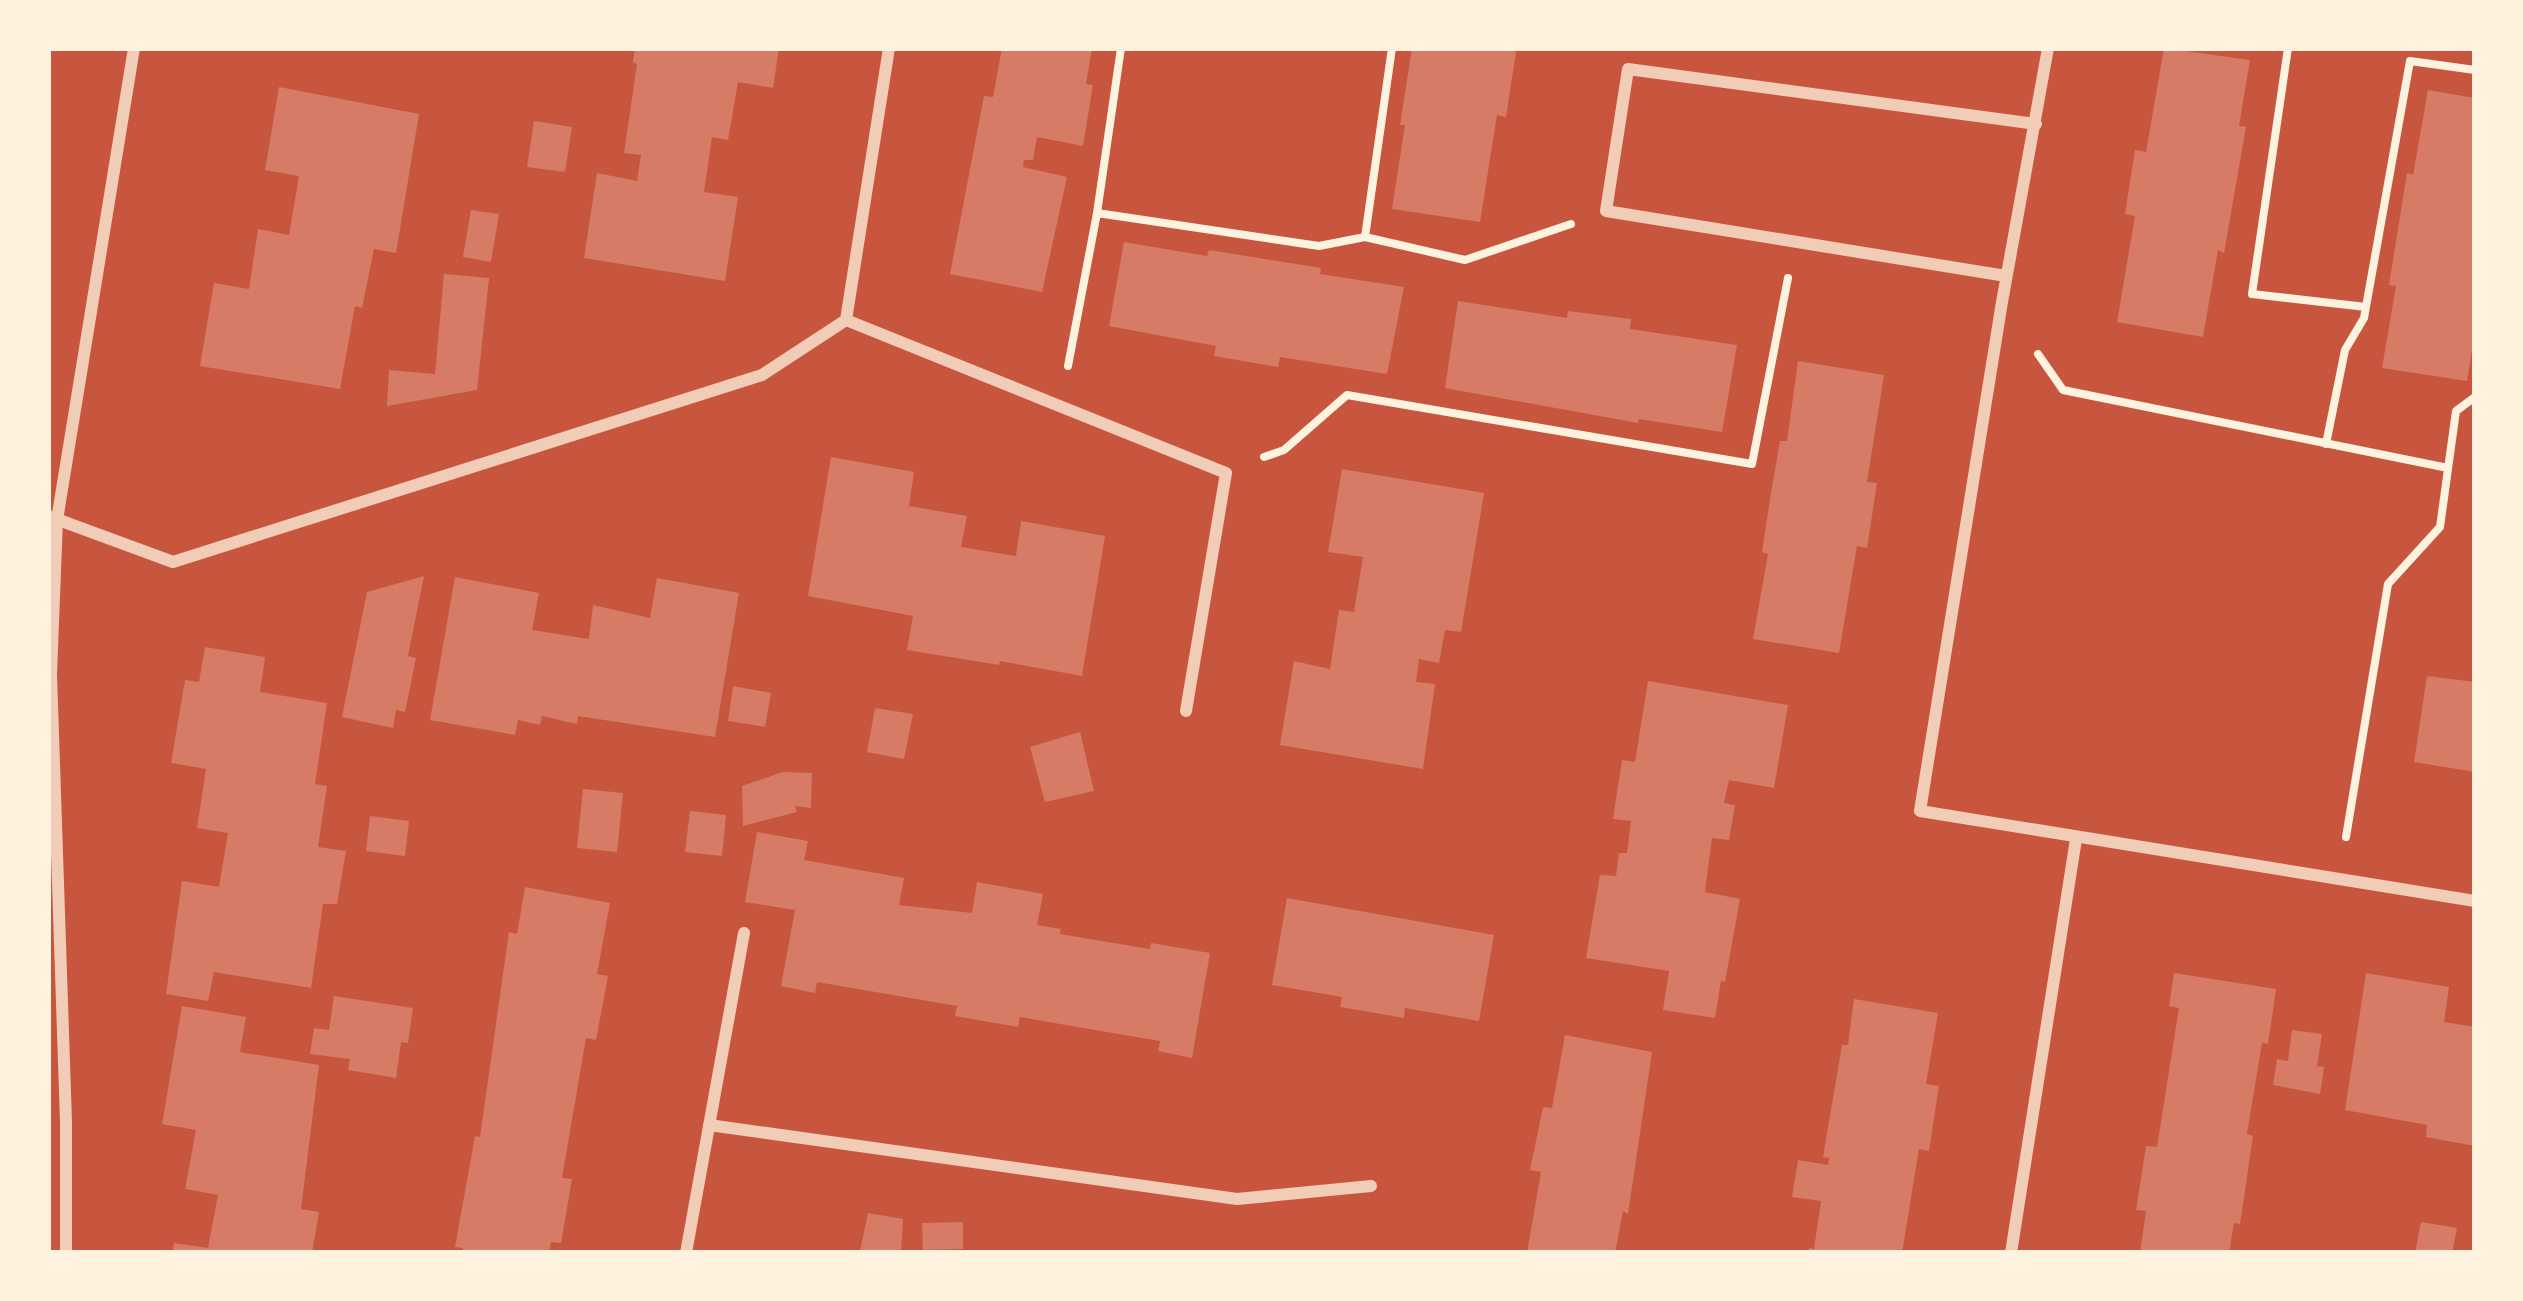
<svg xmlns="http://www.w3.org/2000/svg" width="2523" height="1301" font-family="'Sofia Sans Condensed',sans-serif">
<rect width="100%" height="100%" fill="#c8553d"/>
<path fill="#d67c66" d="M635,48h144l-6,40 -35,-6 -10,58 -16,-3 -8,55 34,5 -13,84 -141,-23 13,-85 40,8 4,-26 -17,-2 13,-89 -4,-2z
M1002,48h90l-6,36 7,1 -10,61 -46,-9 -4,23h-9l-1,7 44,10 -25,115 -92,-18 34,-178 9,1z
M1412,48h95l9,4 -10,65 -9,-2 -17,107 -88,-13 13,-84h-5z
M2164,48l86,12 -11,66 7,1 -22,126 -6,-3 -15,87 -86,-15 18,-106 -10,-2 10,-64 11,2z
M279,87l140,27 -23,139 -22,-4 -12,59 -7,-2 -15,83 -140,-23 14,-83 35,6 9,-60 31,6 10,-59 -34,-6z
M2428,90l47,8v233l-8,50 -85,-13 14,-82 -7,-1 18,-112 6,2z
M534,121l38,6 -7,45 -38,-5z
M471,210l28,4 -8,48 -28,-5z
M1124,242l83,14 2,-6 112,18 -1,6 84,13 -17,87 -107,-17 -2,10 -64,-11 2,-10 -107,-20z
M444,274l45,4 -12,112 -90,16 2,-36 46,4z
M1458,301l109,17 1,-7 63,8 -1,10 107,16 -15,87 -83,-13 -1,4 -193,-35z
M1798,361l86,14 -17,107 10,1 -5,33 -5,32 -10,-2 -18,107 -86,-14 15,-85 -6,-2 8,-53 10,-58h7z
M831,457l83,15 -5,34 58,10 -6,31 55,9 5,-35 84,15 -23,140 -82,-15 -1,4 -92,-15 6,-34 -105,-20z
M1342,469l142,24 -23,139 -16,-2 -6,33 -20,-4 -3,23 19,2 -12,85 -143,-24 14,-84 36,8 9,-59 15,2 9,-55 -35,-5z
M424,576l-16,80 8,2 -11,54 -9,-2 -3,18 -51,-11 25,-125z
M455,577l84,16 -7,37 57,9 4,-34 57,13 7,-40 82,15 -24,144 -137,-21 -1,8 -35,-8 -2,9 -22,-5 -3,15 -85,-15z
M205,647l60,10 -5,35 67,11 -12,81 12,2 -9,61 28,4 -9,53h-14l-12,84 -97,-16 -6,29 -42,-7 16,-113 37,6 9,-54 -31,-5 9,-59 -35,-6 14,-83 14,2z
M2427,676l48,6v90l-61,-10z
M1648,681l140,24 -14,83 -45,-8 -5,23 11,2 -6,35 -17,-2 -7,54 35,7 -15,83 -4,-1 -6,37 -52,-8 6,-39 -83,-13 14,-83 16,1 3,-23h8l4,-32 -18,-2 9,-59 13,2z
M733,686l38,7 -6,34 -37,-6z
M875,708l38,6 -9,45 -37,-7z
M1080,732l14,59 -49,11 -15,-55z
M783,772l29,1 -1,35 -16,-2 2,6 -54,14 -1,-40z
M583,789l40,4 -6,59 -40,-4z
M690,811l36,4 -4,41 -37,-4z
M370,816l39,5 -4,35 -39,-5z
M757,832l51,9 -4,19 100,18 -5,27 73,8 5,-31 66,12 -6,31 24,4 -1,5 90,15 1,-6 59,10 -18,105 -34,-7 2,-10 -71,-12 -69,-12 -2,10 -63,-11 2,-10 -140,-24 -2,11 -34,-7 14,-76 -50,-8z
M525,887l85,16 -13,71 11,2 -12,64 -10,-2 -24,140 10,1 -11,64 -10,-1 -2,11h-87l1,-5 -8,-1 20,-111 5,1 29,-205 8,2z
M1287,898l207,37 -15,86 -74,-13 -1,10 -28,-5 -36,-6 2,-10 -70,-12z
M2174,973l102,16 -8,55 -6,-1 -15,91 6,2 -13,88 -6,-1 -5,30h-89l6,-42 -10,-1 10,-64 11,1 22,-139 -10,-2z
M2366,973l83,14 -5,35 31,5v119l-49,-9 1,-12 -82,-15z
M334,996l79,12 -5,35 -7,-1 -5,36 -48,-8 2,-11 -40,-5 4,-26 15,2z
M1854,999l84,14 -12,71 13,2 -10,65 -10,-2 -17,104h-94l1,-5 5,1 7,-48 -29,-4 6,-37 30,5 1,-7 -6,-1 19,-112h6z
M182,1006l64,11 -6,35 79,13 -18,144 18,3 -7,41h-140l2,-10 34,5 10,-53 -33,-6 11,-59 -34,-6z
M2292,1030l30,4 -5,32 7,1 -4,27 -47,-9 4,-26 11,2z
M1565,1035l87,17 -24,162 -5,-3 -8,42h-88l14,-81 -11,-2 13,-63 9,1z
M868,1213l35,6 -2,34 -41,-2z
M963,1222v27l-40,1 -1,-27z
M2421,1222l36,6 -5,25h-37z"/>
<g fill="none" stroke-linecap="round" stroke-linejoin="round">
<path stroke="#fff3e0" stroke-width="8" d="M2288,48l-36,246 114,13
M1097,213l222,33 46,-9 100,23 106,-36
M1365,237l27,-189
M2038,354l25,36 385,78
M1068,366l29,-153 24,-165
M2326,444l19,-94 19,-32 46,-257 65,9
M1264,457l20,-7 63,-55 405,69 36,-186
M2346,837l42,-253 52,-57 16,-116 19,-14"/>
<path stroke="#f1ccb7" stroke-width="12" d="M2048,48l-46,254 -82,509 555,90
M2006,276l-400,-65 22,-142 408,55
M846,320l380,153 -40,238
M48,516l125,46 589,-187 84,-55 43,-272
M709,1125l528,74 134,-13
M66,1253v-131l-15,-448 6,-154 77,-472
M686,1253l58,-320
M2011,1253l65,-414"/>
</g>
<rect width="2523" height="1301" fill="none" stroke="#fff3e0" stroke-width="102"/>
</svg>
